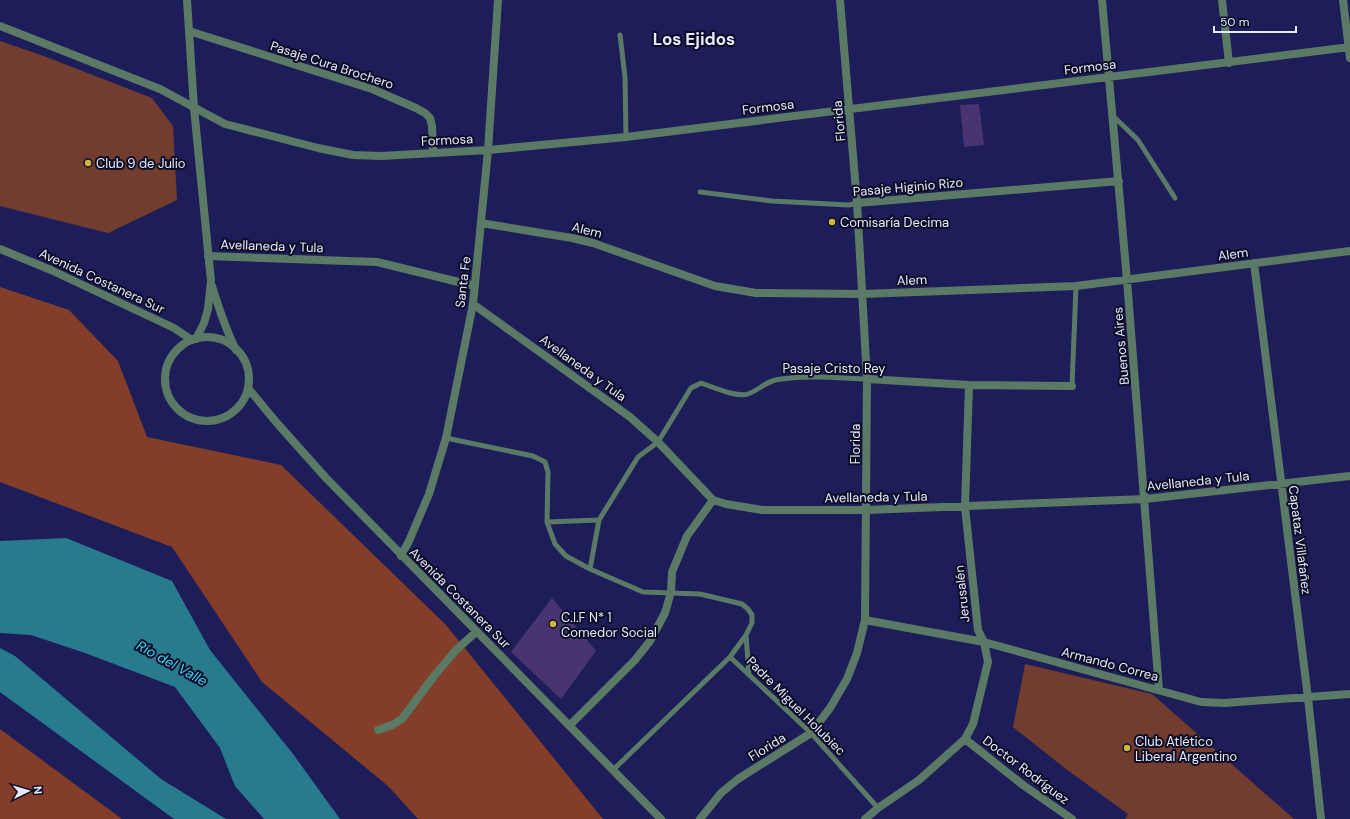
<svg xmlns="http://www.w3.org/2000/svg" width="1350" height="819" font-family="'DM Sans',sans-serif">
<rect width="100%" height="100%" fill="#1d1e59"/>
<path fill="#723d2e" d="M0,41l41,14 111,43 21,28 4,74 -69,33 -108,-27z
M1025,664l127,30 142,125h-169l3,-5 -62,-45 -53,-42z"/>
<path fill="#833d29" d="M0,287l69,23 49,51 29,76 134,28 165,160 157,194h-185l-30,-33 -126,-104 -90,-135 -172,-65z
M0,729l122,90h-122z"/>
<path fill="#287a8d" d="M66,538l106,43 38,69 83,104 47,65h-76l-29,-33 -15,-38 -45,-61 -90,-34 -54,-18 -31,-2v-92z
M0,648l15,8 146,123 65,40h-52l-174,-127z"/>
<path fill="#493472" d="M979,104l5,41 -20,2 -4,-42z
M552,598l44,53 -35,48 -50,-47z"/>
<g fill="none" stroke-linecap="round" stroke-linejoin="round">
<path stroke="#5b7a66" stroke-width="5" d="M620,35l5,42 1,60
M1112,115l26,25 37,58
M700,192l72,9 77,4 8,-2
M1072,386l4,-100
M446,438l87,18 12,6 3,10 -1,50 8,22 11,12 24,13 53,23 57,2 42,10 6,5 4,6v8l-6,12 -16,22 -117,113
M547,522l52,-2
M590,569l9,-49 39,-63 20,-15 33,-54 10,-5c12,4 36,15 47,11 13,-5 19,-14 33,-15 29,-4 58,-1 86,0
M746,635l3,40
M730,657l81,76 67,75"/>
<path stroke="#5b7a66" stroke-width="8" d="M1102,0l25,280 32,410
M1222,0l7,63
M1343,0l7,58
M0,26l160,63 65,35 93,24 35,7 28,1 107,-6 138,-13 724,-90
M189,31l183,58 44,19 9,5 5,5 2,8 1,27
M857,203l262,-22
M481,223l91,15 21,5 122,43 41,7 107,1 213,-8 274,-35
M0,249l51,21 123,58 18,12
M208,256l169,6 98,24
M1254,263l54,435 13,121
M473,304l157,113 28,25 55,58 13,4 36,6h105l278,-11 205,-23
M165 379a42 42 0 1 1 84 0a42 42 0 1 1-84 0Z
M867,379l102,6 103,1
M248,388l28,34 50,56 335,341
M401,556l8,-15 20,-47 17,-56 27,-134 15,-154 10,-150
M865,620l119,22 217,60 23,1 126,-9
M570,725l65,-65 15,-19 15,-28 6,-21 1,-20 15,-36 26,-36
M378,730l14,-5 10,-6 32,-43 22,-26 20,-18
M965,739l58,46 49,34
M700,819l21,-26 17,-14 73,-46 19,-25 17,-29 10,-26 8,-33 2,-241 -10,-176 -17,-203
M865,819l13,-11 41,-28 46,-41 8,-15 15,-62 -4,-20 -6,-12 -13,-123 4,-122"/>
<path stroke="#5b7a66" stroke-width="8" d="M187,0l7,108 17,173 -3,28 -4,14 -8,16
M212,286c7,23 13,42 24,64"/>
</g>
<g fill="#d2b736" stroke="#0b0d27" stroke-width="1.5">
<circle cx="88" cy="163" r="4"/>
<circle cx="832" cy="222" r="4"/>
<circle cx="553" cy="624" r="4"/>
<circle cx="1127" cy="748" r="4"/>
</g>
<g text-anchor="middle" dominant-baseline="central" stroke-width="4" stroke-linejoin="round" paint-order="stroke">
<g font-size="13" fill="#e8ebfb" stroke="#0b0d27">
<text transform="translate(332 65) rotate(18)">Pasaje Cura Brochero</text>
<text transform="translate(1090 67) rotate(-7)">Formosa</text>
<text transform="translate(768 107) rotate(-7)">Formosa</text>
<text transform="translate(839 121) rotate(-95)">Florida</text>
<text transform="translate(447 140) rotate(-3)">Formosa</text>
<text transform="translate(908 187) rotate(-5)">Pasaje Higinio Rizo</text>
<text transform="translate(587 230) rotate(14)">Alem</text>
<text transform="translate(272 246) rotate(2)">Avellaneda y Tula</text>
<text transform="translate(1233 254) rotate(-8)">Alem</text>
<text transform="translate(912 280) rotate(-2)">Alem</text>
<text transform="translate(102 281) rotate(25)">Avenida Costanera Sur</text>
<text transform="translate(463 282) rotate(-83)">Santa Fe</text>
<text transform="translate(1121 346) rotate(-95)">Buenos Aires</text>
<text transform="translate(583 368) rotate(36)">Avellaneda y Tula</text>
<text x="834" y="368">Pasaje Cristo Rey</text>
<text transform="translate(855 444) rotate(-90)">Florida</text>
<text transform="translate(1198 481) rotate(-6)">Avellaneda y Tula</text>
<text transform="translate(876 497) rotate(-1)">Avellaneda y Tula</text>
<text transform="translate(1300 540) rotate(83)">Capataz Villafañez</text>
<text transform="translate(962 594) rotate(-96)">Jerusalén</text>
<text transform="translate(460 598) rotate(45)">Avenida Costanera Sur</text>
<text transform="translate(1110 664) rotate(15)">Armando Correa</text>
<text transform="translate(796 706) rotate(45)">Padre Miguel Holubiec</text>
<text transform="translate(767 747) rotate(-32)">Florida</text>
<text transform="translate(1026 770) rotate(37)">Doctor Rodríguez</text>
</g>
<g font-size="13" fill="#e8ebfb" stroke="#0b0d27" text-anchor="start">
<text x="96" y="163">Club 9 de Julio</text>
<text x="840" y="222">Comisaría Decima</text>
<text x="561" y="617">C.I.F N* 1<tspan x="561" dy="15">Comedor Social</tspan></text>
<text x="1135" y="741">Club Atlético<tspan x="1135" dy="15">Liberal Argentino</tspan></text>
</g>
<g font-size="14" font-style="italic" fill="#3bd6f8" stroke="#0b0d27">
<text transform="translate(172 663) rotate(29)">Río del Valle</text>
</g>
<g font-size="17" font-weight="bold" fill="#e8ebfb" stroke="#0b0d27">
<text x="694" y="39">Los Ejidos</text>
</g>
</g>
<g transform="translate(28 791) rotate(85)" stroke="#0b0d27" stroke-width="3" paint-order="stroke">
<path d="M0-3L7 15L0 10L-7 15Z" fill="#e8ebfb"/>
<text y="-6" font-size="11" font-weight="bold" text-anchor="middle" fill="#e8ebfb">N</text>
</g>
<path d="M1214 26v6h82v-6" fill="none" stroke="#e8ebfb" stroke-width="2"/>
<text x="1220" y="26" font-size="12" fill="#e8ebfb" stroke="#0b0d27" stroke-width="3" paint-order="stroke">50 m</text>
</svg>
